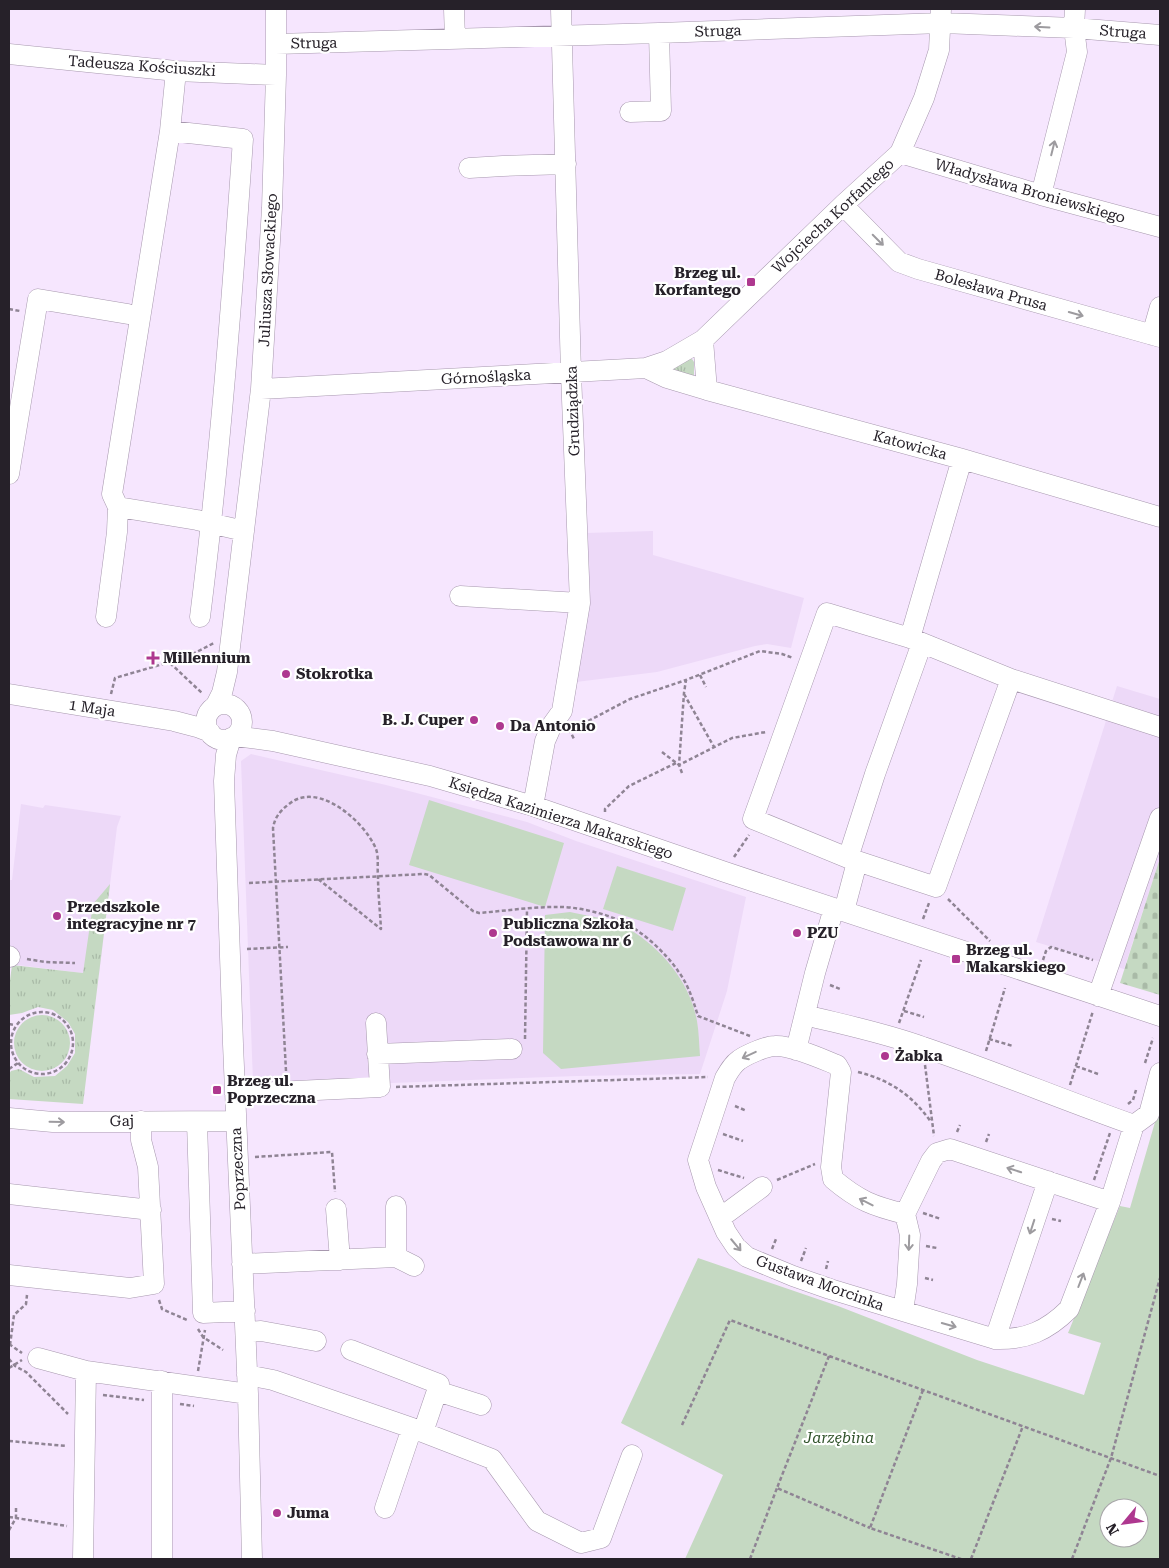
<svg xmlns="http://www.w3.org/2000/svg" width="1169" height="1568" font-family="'Roboto Serif',serif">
<defs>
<pattern id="grass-tufts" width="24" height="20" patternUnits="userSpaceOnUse" patternTransform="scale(1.25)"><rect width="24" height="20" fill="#c5d9c2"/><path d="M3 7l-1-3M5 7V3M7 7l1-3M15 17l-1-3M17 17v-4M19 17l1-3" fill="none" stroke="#a9baa7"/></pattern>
<pattern id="cemetery-stones" width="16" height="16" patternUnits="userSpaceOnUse" patternTransform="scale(1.25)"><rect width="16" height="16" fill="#c5d9c2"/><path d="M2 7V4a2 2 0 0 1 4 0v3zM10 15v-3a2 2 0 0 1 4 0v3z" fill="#a9baa7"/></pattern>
</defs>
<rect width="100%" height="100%" fill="#f6e6fe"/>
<path fill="#edd9f8" d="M653,531v24l151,43 -13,50 -24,-4 -12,2 -98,26 -81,10 10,-149z
M1117,686l43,13v159l-36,111 -88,-27z
M251,754l135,31 141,37 49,19 170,56 -19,94 -27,83 -123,2 -317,12 -7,-6 -12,-321z
M21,804l22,4 2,-3 76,11 -4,11 -18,148 -90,-11v-84h3z"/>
<path fill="url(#grass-tufts)" d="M690,358l2,1 2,3v16l-26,-10z
M110,884l-27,220 -74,-5v-25l2,-3 8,-2 15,8 21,-1 12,-10 8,-13v-19l-7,-12 -15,-12 -15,-3 -16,6 -13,2v-27l3,-23 71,8 10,-69z
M14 1043a28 28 0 1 1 56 0a28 28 0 1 1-56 0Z"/>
<path fill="url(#cemetery-stones)" d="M1160,858v137l-40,-12z"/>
<path fill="#c5d9c2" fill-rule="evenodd" d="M429,800l135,43 -19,64 -136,-42z
M617,866l69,22 -13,43 -70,-22z
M570,912c18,4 43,7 59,17 33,20 61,53 68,92 2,12 2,23 3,35l-139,13 -18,-16 2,-138z
M1160,1105v454h-475l38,-84 -102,-52 77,-165 140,48 139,54 107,35 17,-52 -33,-10 52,-127 10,2zM1109,1508h30v30h-30z"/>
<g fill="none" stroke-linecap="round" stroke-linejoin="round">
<g stroke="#a798ae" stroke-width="21">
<path id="minor" d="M454,9l1,30
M276,44l383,-11 283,-10 132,5 86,7
M9,54l167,17 100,4
M630,112l31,-1 -2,-78
M170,131l73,8c-11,160 -23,319 -43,478
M900,153l141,42 119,32
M469,168l34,-2 63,-2
M1041,195l36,-143 -3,-24 1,-19
M843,205l56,57 19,7 242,68
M1152,335l8,-28
M703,340l4,50 255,69 198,58
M646,368l21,-7 36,-21 140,-135 57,-52 24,-55 15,-48 2,-41
M261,389l385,-21 21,10 40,12
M9,474l29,-175 90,15
M118,507l79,13 47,11
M460,596l120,7
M106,617l11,-85 1,-25 -6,-13 58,-363 6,-60
M910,638l52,-179
M1011,679l-75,208 -88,-29 -95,-39 74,-206 83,25 101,41 149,48
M9,694l165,27 23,6 13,5
M206 722a18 18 0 1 1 36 0a18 18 0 1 1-36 0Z
M216,705l6,-12 5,-21 34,-283 11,-181 4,-133v-66
M235,736l38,5 157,35 103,30 192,66 435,144
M231,738l-5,17 -2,26 9,263 15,350 4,165
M533,806l12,-65 7,-16 10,-14 18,-108 -9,-230 -10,-364
M848,858l27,-84 47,-131
M844,911l13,-49
M9,956l1,1
M1098,996l62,-178
M805,1015c40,10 80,18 118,32 71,24 140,53 211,78
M796,1050l19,-77 19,-65
M377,1054l135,-5
M235,1094l145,-7 -4,-64
M9,1118l44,4 183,-1
M197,1122l6,191 42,-2
M9,1194l142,16
M396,1206v51
M336,1209l4,51
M905,1214c-32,-8 -46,-13 -72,-35l-2,-12 10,-95 -4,-7c-15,-6 -46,-20 -62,-19 -9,0 -29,9 -36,14 -6,4 -10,11 -14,18l-27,82 8,27 20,45 10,15 11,10 46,19 37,13 165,50c31,1 52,-8 74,-30l41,-107 24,-77 15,-11 11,-41
M720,1218l42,-31
M242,1264l154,-7 18,9
M9,1275l121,13 24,-4 -6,-117 -7,-27v-19
M903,1311l4,-27 3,-49 -5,-21 26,-53 6,-8 13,-4 160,53
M246,1332l15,-1 55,10
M995,1339l53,-158
M351,1350l88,34 -2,7
M38,1358l48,13 162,23
M247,1375l26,5 139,48 80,31 45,62 44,22 20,-5 31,-83
M162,1381v178
M423,1432l14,-41 44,14
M385,1508l27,-80
M83,1559l3,-188"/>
</g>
<path stroke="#8f8494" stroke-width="2.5" stroke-dasharray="4 2.5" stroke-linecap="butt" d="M9,309l11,2
M170,663l33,31
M700,675l6,12
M111,694l4,-16 72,-21 27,-14
M684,694l30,53
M569,729l5,10
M571,730l59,-31 56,-19
M662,752l17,13 53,-27 34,-6
M682,773l-3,-8 5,-72 2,-13 74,-29 22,3 11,4
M605,812v-3l24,-23 47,-23
M734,857l15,-22
M249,883l175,-9 5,1 44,36 6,2c25,-2 51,-6 76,-6 20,-1 48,6 66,14 20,9 45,32 57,50 10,13 15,29 20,45l52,20
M948,899l42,42
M923,919l6,-16
M247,949l41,-2
M27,959l18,3 30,1
M1043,960l3,-9 5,-4 42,13
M830,985l10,4
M904,1011l20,6
M11 1043a31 31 0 1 1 62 0a31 31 0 1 1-62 0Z
M899,1023l22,-63
M9,1024l6,1
M525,1039l2,-130
M989,1039l24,7
M986,1051l19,-63
M1145,1063l8,-25
M925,1065l9,71
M1076,1066l22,8
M9,1069l9,-6
M286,1071l-13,-243c2,-11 7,-17 16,-24 29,-24 76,18 87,45 3,8 1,18 2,27 0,17 2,35 3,53l-63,-50
M858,1072c32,8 54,23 73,50
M1070,1085l23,-74
M396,1087l312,-10
M1128,1104l5,-4 3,-10
M735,1106l12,5
M957,1132l3,-7
M723,1134l20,7
M986,1142l3,-8
M255,1157l77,-5 3,40
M718,1170l26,8
M777,1180l38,-16
M1094,1180l16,-47
M923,1213l18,6
M1052,1219l9,2
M926,1246l11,2
M772,1249l4,-10
M801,1261l5,-13
M826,1269l2,-8
M925,1278l8,2
M159,1300l3,9 25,11
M198,1329l5,8 20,13
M9,1344l13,9
M10,1345l4,-30 12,-11 1,-9
M829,1356l-52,132 93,40
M9,1359l6,7 11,6 42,42
M9,1368l13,-8
M198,1371l7,-41
M923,1390l-53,138 91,31
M103,1395l41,5
M180,1404l14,2
M682,1425l48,-105 430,156
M9,1441l58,5
M9,1517l7,1v-11
M9,1530l7,-12 51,8
M750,1559l27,-71
M971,1559l52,-133
M1072,1559l39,-101 49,-180"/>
<use href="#minor" stroke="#fff" stroke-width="20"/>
</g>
<defs><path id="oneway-shaft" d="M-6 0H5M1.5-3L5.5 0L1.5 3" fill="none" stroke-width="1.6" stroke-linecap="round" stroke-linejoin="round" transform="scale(1.25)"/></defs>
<g stroke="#9d9b9f">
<use href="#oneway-shaft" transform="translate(1042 27) rotate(-177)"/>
<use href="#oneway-shaft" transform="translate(1053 148) rotate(-76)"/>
<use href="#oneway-shaft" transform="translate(878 240) rotate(45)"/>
<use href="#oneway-shaft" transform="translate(1076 314) rotate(16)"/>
<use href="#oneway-shaft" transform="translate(749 1055) rotate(155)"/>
<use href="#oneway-shaft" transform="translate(57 1122) rotate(1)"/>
<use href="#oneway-shaft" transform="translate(1014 1170) rotate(-162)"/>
<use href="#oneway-shaft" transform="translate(866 1202) rotate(-153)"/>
<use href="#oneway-shaft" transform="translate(1032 1227) rotate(108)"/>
<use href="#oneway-shaft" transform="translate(909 1243) rotate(92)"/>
<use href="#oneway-shaft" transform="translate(736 1245) rotate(50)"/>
<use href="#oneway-shaft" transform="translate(1081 1280) rotate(-69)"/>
<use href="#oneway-shaft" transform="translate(949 1325) rotate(16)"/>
</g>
<g fill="#ae388f" stroke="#fff" stroke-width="2">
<rect x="746" y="277" width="10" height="10" rx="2.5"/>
<path d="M150.5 650.5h5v5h5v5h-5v5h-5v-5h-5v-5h5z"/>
<circle cx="286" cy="674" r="5"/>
<circle cx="474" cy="720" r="5"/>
<circle cx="500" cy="726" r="5"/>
<circle cx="57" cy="916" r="5"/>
<circle cx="493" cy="933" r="5"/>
<circle cx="797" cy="933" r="5"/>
<rect x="951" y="954" width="10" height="10" rx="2.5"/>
<circle cx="885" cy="1056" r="5"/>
<rect x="212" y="1085" width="10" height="10" rx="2.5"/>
<circle cx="277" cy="1513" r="5"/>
</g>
<g text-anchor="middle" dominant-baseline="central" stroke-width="4.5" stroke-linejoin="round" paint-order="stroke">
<g font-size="15" fill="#262129" stroke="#fff">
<text transform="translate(718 31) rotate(-2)">Struga</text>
<text transform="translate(1123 32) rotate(4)">Struga</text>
<text transform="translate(314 43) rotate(-1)">Struga</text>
<text transform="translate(142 66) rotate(4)">Tadeusza Kościuszki</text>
<text transform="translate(1030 191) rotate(16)">Władysława Broniewskiego</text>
<text transform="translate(833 216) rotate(-43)">Wojciecha Korfantego</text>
<text transform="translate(268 270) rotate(-87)">Juliusza Słowackiego</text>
<text transform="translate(991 290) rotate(16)">Bolesława Prusa</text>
<text transform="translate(486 377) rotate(-3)">Górnośląska</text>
<text transform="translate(573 411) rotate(-92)">Grudziądzka</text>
<text transform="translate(910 445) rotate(15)">Katowicka</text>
<text transform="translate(92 708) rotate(9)">1 Maja</text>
<text transform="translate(561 818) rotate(18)">Księdza Kazimierza Makarskiego</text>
<text transform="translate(122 1121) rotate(-1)">Gaj</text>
<text transform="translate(238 1169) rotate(-93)">Poprzeczna</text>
<text transform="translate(820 1283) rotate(20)">Gustawa Morcinka</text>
</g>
<g font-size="15" font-weight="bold" fill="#262129" stroke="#fff" text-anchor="start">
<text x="741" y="273" text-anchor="end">Brzeg ul.<tspan x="741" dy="17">Korfantego</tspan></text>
<text x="163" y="658">Millennium</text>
<text x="296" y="674">Stokrotka</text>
<text x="464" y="720" text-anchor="end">B. J. Cuper</text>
<text x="510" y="726">Da Antonio</text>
<text x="67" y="907">Przedszkole<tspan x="67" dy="17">integracyjne nr 7</tspan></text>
<text x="503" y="924">Publiczna Szkoła<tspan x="503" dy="17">Podstawowa nr 6</tspan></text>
<text x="807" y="933">PZU</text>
<text x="966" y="950">Brzeg ul.<tspan x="966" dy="17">Makarskiego</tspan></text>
<text x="895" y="1056">Żabka</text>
<text x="227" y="1081">Brzeg ul.<tspan x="227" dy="17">Poprzeczna</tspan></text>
<text x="287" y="1513">Juma</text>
</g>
<g font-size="15" font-style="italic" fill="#31532b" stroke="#fff">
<text x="839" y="1438">Jarzębina</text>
</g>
</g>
<rect width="1169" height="1568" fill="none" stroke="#262129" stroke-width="20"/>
<g transform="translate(1124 1523) rotate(241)"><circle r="24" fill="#ffffff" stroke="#a8a6a9"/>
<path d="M0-4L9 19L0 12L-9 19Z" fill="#ae388f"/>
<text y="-8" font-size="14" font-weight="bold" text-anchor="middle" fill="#262129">N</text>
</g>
</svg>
